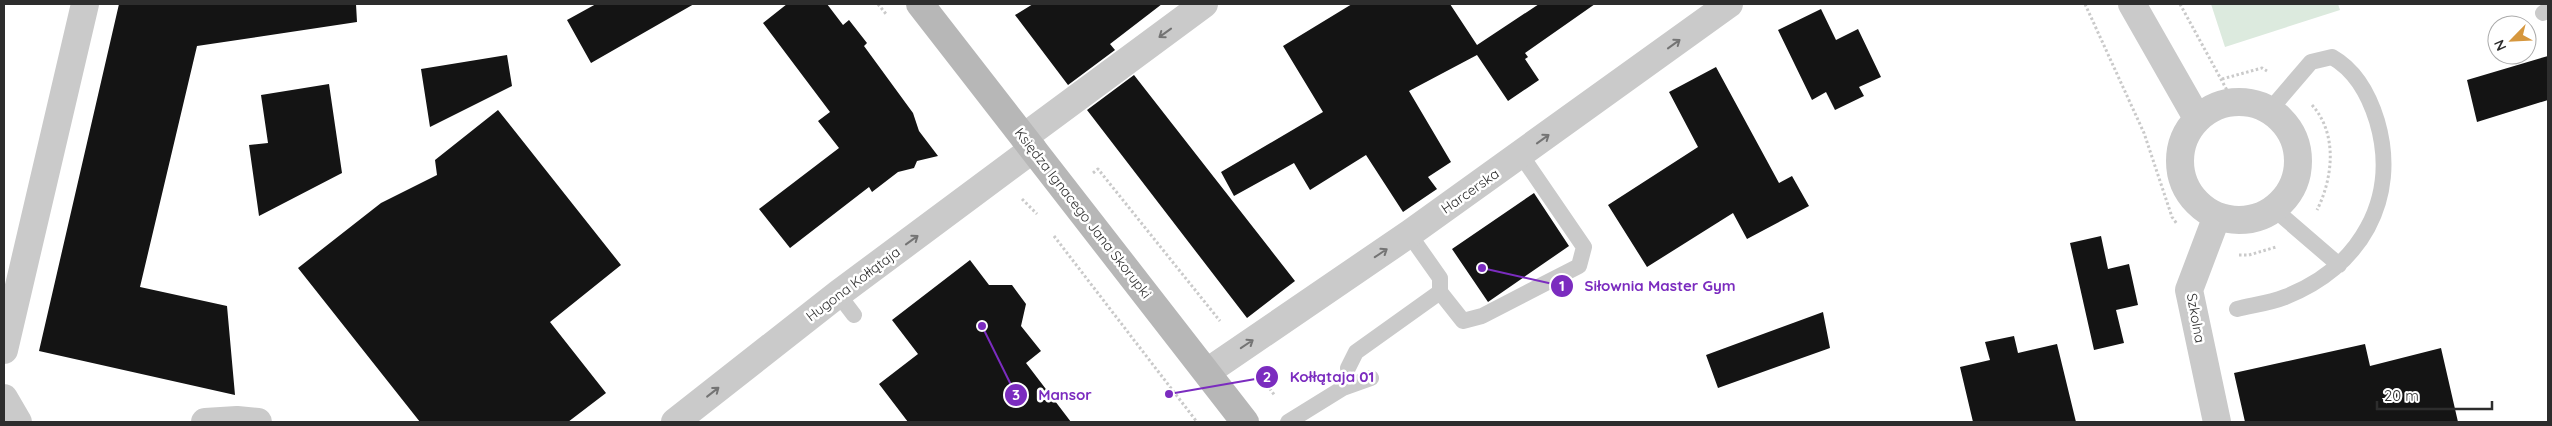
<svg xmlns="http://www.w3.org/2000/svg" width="2552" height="426" font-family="Quicksand,sans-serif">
<rect width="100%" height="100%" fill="#fff"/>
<path fill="#dceade" d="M2211,4h127l2,6 -115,37z"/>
<path fill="#141414" d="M119,4h237l1,18 -160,24 -57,241 87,19 8,89 -196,-44z
M596,4h98l-103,59 -24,-43z
M787,4h40l16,21 6,-5 18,23 -3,3 49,67 6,18 19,25 -21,5 -3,7 -16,4 -26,20 -3,-5 -79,61 -31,-39 80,-61 -21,-27 12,-9 -67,-89z
M1033,4h129l-52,40 5,6 -47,35 -53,-70z
M1352,4h98l27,41 62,-41h56l-70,49 3,4 -3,2 14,21 -31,21 -31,-46 -68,36 42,71 -23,15 9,12 -34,23 -37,-57 -56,35 -16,-27 -60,33 -13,-24 102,-60 -40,-66z
M1821,9l15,31 22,-11 23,48 -22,10 5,9 -29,14 -9,-18 -14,8 -34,-70z
M507,55l5,31 -82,41 -9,-58z
M2548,56v44l-71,22 -10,-42z
M1716,67l63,116 13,-7 17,30 -62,33 -14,-26 -86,54 -39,-62 90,-58 -29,-55z
M1134,75l161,206 -48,37 -160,-208z
M329,84l13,89 -83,43 -10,-71 19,-2 -7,-48z
M498,110l123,155 -71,57 56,71 -38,29h-148l-122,-154 83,-65 56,-28 -2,-15z
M1534,193l35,53 -81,56 -36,-53z
M2101,236l7,33 21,-5 9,41 -22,5 8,33 -30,7 -24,-107z
M970,260l19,25h23l14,19 -5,22 20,25 -15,12 45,59h-163l-29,-38 39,-30 -26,-34z
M1823,312l7,36 -112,40 -12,-33z
M2014,336l4,17 39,-9 19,78h-103l-13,-55 30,-7 -5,-18z
M2365,344l5,22 71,-18 17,74h-213l-11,-49z"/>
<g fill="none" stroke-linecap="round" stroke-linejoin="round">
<path stroke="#cacaca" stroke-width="3" stroke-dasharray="2.5 2.5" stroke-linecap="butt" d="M878,4l8,10
M2085,4l59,129 28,84 5,7
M2180,4l54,99
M2222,79l40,-11 5,3
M2312,105c26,29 21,73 5,105
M1093,173l5,-4 122,152
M1022,199l15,15
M1054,236l143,186
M2239,255h10l27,-8
M1261,376l14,20"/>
<path stroke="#cacaca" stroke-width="16" d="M2543,13l5,-3
M2274,209l65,56
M1440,292l23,29 19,-5 97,-50 5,-19 -63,-92
M838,294l16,21
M2237,309c16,-4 33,-6 48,-12 75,-29 115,-98 92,-176 -8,-26 -22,-51 -45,-64l-21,5 -42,49
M1348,368l8,-16 84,-60v-14l-31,-44
M1288,422l55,-34 28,-10"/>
<path stroke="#cacaca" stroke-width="28" d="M2132,4l65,114
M2180 161a59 59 0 1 1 118 0a59 59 0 1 1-118 0Z
M1024,137l180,-133
M2217,216l-28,74 28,132
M4,350l81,-346
M1207,372l202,-138 320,-230
M4,398l14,24
M205,422l32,-2 21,2
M675,422l163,-128 195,-145"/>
<path stroke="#b7b7b7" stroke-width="28" d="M920,4l325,418"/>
</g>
<defs><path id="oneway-shaft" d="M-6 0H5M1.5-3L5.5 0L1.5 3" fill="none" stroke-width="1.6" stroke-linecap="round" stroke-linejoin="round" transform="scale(1.25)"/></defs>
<g stroke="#747474">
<use href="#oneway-shaft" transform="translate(1165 33) rotate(144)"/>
<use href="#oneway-shaft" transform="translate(1674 44) rotate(-36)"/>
<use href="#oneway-shaft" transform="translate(1543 139) rotate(-36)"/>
<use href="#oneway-shaft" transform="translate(912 240) rotate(-36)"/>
<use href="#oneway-shaft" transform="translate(1381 253) rotate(-34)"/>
<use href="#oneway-shaft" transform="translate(1247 344) rotate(-34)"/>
<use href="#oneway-shaft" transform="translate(713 392) rotate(-38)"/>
</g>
<g text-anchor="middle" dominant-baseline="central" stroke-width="5" stroke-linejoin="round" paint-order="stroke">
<g font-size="14" fill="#2d2d2d" stroke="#fff">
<text transform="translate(1470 191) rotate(-35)">Harcerska</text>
<text transform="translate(1083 213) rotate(52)">Księdza Ignacego Jana Skorupki</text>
<text transform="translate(853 284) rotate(-37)">Hugona Kołłątaja</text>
<text transform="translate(2196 318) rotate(80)">Szkolna</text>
</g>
</g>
<path fill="none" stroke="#7b2cbf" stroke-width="2" d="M1482 268L1562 286M1169 394L1267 377M982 326L1016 395"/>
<g fill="#7b2cbf" stroke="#fff" stroke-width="2">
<circle cx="1482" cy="268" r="5"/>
<circle cx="1169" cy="394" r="5"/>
<circle cx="982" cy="326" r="5"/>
<circle cx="1562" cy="286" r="12"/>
<circle cx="1267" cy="377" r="12"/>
<circle cx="1016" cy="395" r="12"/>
</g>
<g font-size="15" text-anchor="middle" font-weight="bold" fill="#fff">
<text x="1562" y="291">1</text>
<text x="1267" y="382">2</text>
<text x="1016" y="400">3</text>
</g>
<g font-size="15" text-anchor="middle" font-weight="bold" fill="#7b2cbf" stroke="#fff" stroke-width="5" stroke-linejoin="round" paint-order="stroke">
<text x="1660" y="291">Siłownia Master Gym</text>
<text x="1332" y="382">Kołłątaja 01</text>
<text x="1065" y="400">Mansor</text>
</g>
<rect width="2552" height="426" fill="none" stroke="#2d2d2d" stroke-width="10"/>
<g transform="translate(2512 40) rotate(246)"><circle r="24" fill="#ffffff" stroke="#ababab"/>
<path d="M0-4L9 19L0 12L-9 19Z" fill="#d6973e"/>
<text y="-8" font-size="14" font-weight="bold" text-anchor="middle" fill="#2d2d2d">N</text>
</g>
<path d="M2377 401v8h115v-8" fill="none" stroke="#2d2d2d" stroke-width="2.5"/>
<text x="2384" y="401" font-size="15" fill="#2d2d2d" stroke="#ffffff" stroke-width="4" paint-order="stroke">20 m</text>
</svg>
